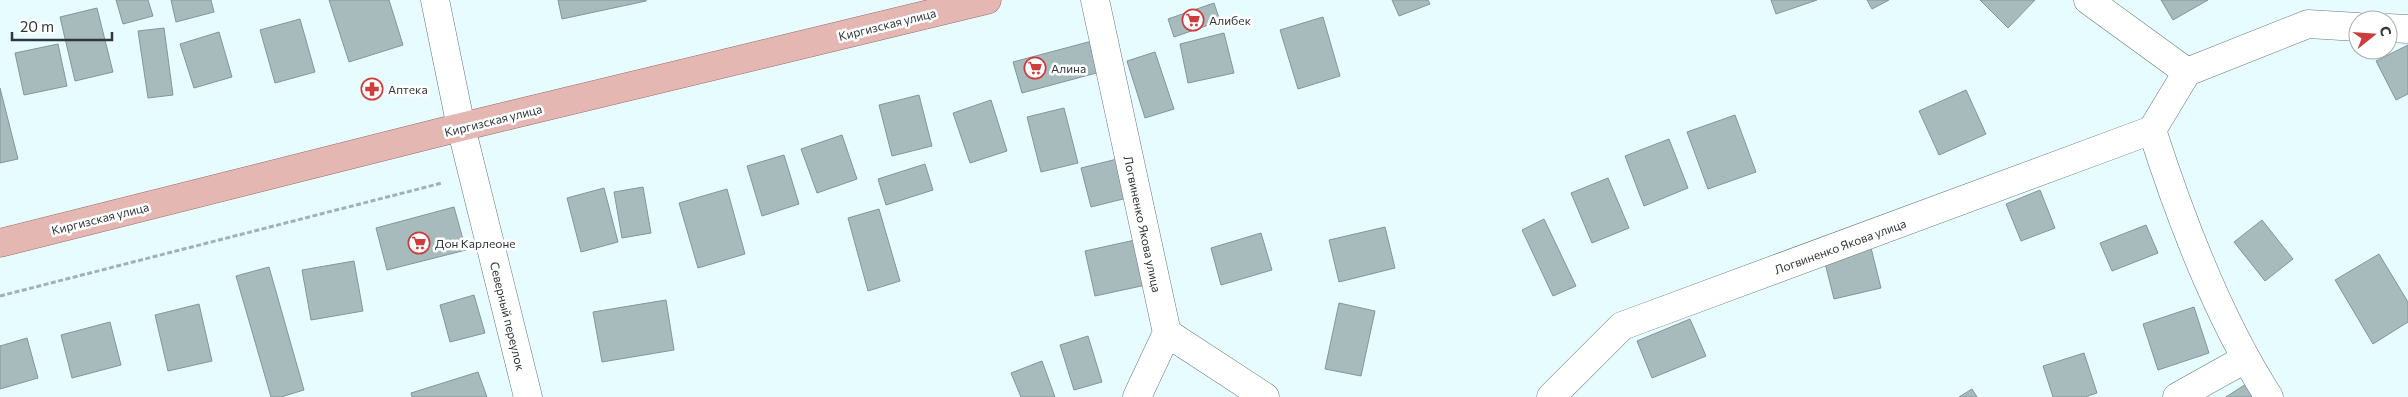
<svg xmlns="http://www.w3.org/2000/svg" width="2408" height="397" font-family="Commissioner,sans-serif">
<rect width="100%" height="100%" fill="#e7fcff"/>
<path fill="#a7bbbd" stroke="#839699" d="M116,0h32l5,16 -30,8z
M171,0h40l3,12 -38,10z
M329,0h60l14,45 -54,17z
M558,0h88v1l-84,18z
M1392,0h36l2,4 -31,12z
M1771,0h46l-41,14z
M1867,0h22l-17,9z
M1980,0h55l-27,28z
M2161,0h47l-35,20z
M1214,3l6,18 -46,16 -6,-18z
M97,8l16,64 -38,9 -15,-64z
M1323,17l17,59 -42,13 -18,-59z
M300,19l15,53 -40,11 -15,-53z
M164,28l9,67 -25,3 -10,-67z
M219,32l13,45 -38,11 -14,-44z
M1224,33l10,40 -46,10 -8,-39z
M1092,41l8,31 -78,21 -9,-31z
M58,44l9,42 -43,9 -9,-42z
M2408,45v49l-12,6 -20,-39z
M1155,52l19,57 -29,9 -18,-57z
M0,88l18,71 -18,4z
M1966,90l20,44 -47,21 -20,-44z
M919,95l13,51 -40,10 -13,-51z
M991,100l16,51 -37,12 -17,-50z
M1064,108l14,55 -37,9 -14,-55z
M1735,115l21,57 -48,17 -21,-57z
M842,135l15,44 -40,14 -16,-44z
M1669,139l19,49 -44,18 -19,-50z
M784,155l15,49 -37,12 -15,-50z
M1121,158l10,39 -40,10 -10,-39z
M925,164l8,26 -47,15 -8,-26z
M1608,178l21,50 -37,15 -21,-50z
M643,187l8,46 -29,5 -8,-46z
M604,188l14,54 -37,10 -14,-54z
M727,189l18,65 -47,14 -19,-65z
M2040,190l15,38 -34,13 -15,-37z
M454,207l12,43 -79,20 -11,-42z
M879,209l21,72 -32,10 -20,-73z
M1544,219l32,67 -23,10 -31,-66z
M2262,220l31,39 -28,22 -31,-39z
M2146,225l12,28 -46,18 -12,-28z
M1385,227l10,41 -56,14 -10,-42z
M1261,233l11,37 -51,15 -10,-37z
M1135,240l11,45 -51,11 -10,-45z
M1871,248l10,40 -47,11 -10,-40z
M2379,254l29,48v20l-35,22 -38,-64z
M354,261l9,50 -52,9 -9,-50z
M269,267l35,123 -23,7h-10l-35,-121z
M474,295l11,38 -35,9 -10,-37z
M666,300l8,50 -72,12 -9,-50z
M1339,303l36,8 -14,65 -36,-7z
M199,304l13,57 -44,10 -13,-56z
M2194,307l15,46 -51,17 -15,-46z
M1690,319l16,37 -54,22 -15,-37z
M110,322l11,43 -49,13 -11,-43z
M1088,336l14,46 -28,8 -14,-45z
M27,338l11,40 -38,11v-43z
M2084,353l13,40 -12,4h-32l-10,-31z
M1042,361l13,36h-34l-10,-24z
M478,372l9,25h-75l-1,-4z
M2249,382l9,15h-32z
M1972,389l5,8h-18z"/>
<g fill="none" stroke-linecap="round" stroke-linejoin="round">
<g stroke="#647779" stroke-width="29">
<path id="minor" d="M435,0l26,127 67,270
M1095,0l72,333 98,64
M2088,0l99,72 121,-48 50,3
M2388,28l20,1
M2187,72l-35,58c29,90 66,188 117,267
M1137,397l30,-64
M1551,397l71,-71 530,-196
M2177,397l68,-38"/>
</g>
<g stroke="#996b67" stroke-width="29">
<path id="major" d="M0,243l461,-116 526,-127"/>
</g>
<path stroke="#a2b2b4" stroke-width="3" stroke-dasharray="5 2.5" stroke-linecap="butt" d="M0,296l442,-113"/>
<use href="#minor" stroke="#fff" stroke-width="28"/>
<use href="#major" stroke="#e4b7b3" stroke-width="28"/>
</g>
<defs>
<g id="supermarket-ring" transform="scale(1.125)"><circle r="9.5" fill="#fff" stroke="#cc3d3c" stroke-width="1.5"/><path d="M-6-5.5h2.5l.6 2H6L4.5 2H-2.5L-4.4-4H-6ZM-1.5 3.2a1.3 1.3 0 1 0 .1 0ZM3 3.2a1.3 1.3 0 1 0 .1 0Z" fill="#cc3d3c"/></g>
<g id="pharmacy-ring" transform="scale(1.125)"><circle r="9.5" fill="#fff" stroke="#cc3d3c" stroke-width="1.5"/><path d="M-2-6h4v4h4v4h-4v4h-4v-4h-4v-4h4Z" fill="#cc3d3c"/></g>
</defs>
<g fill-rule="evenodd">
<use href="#supermarket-ring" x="1193" y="20"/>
<use href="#supermarket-ring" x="1035" y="68"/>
<use href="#pharmacy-ring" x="372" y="89"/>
<use href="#supermarket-ring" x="419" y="243"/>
</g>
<g text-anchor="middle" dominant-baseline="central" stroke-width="5" stroke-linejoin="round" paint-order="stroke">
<g font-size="12" fill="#2f3738" stroke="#fff" text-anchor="start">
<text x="1209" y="20">Алибек</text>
<text x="1051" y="68">Алина</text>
<text x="388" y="89">Аптека</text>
<text x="435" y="243">Дон Карлеоне</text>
</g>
<g font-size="12" fill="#2f3738" stroke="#fff">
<text transform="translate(887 24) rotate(-14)">Киргизская улица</text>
<text transform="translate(493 120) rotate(-14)">Киргизская улица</text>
<text transform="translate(100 218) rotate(-14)">Киргизская улица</text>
<text transform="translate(1143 224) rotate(78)">Логвиненко Якова улица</text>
<text transform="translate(1840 246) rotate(-20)">Логвиненко Якова улица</text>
<text transform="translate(508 316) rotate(76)">Северный переулок</text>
</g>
</g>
<g transform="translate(2373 35) rotate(73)"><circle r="24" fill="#ffffff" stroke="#acafaf"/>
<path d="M0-4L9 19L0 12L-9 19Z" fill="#cc3d3c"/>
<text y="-8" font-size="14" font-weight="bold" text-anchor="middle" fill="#2f3738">С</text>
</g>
<path d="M12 32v8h100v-8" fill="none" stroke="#2f3738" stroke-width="2.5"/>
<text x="20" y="32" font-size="15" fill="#2f3738" stroke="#ffffff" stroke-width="4" paint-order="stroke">20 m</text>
</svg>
